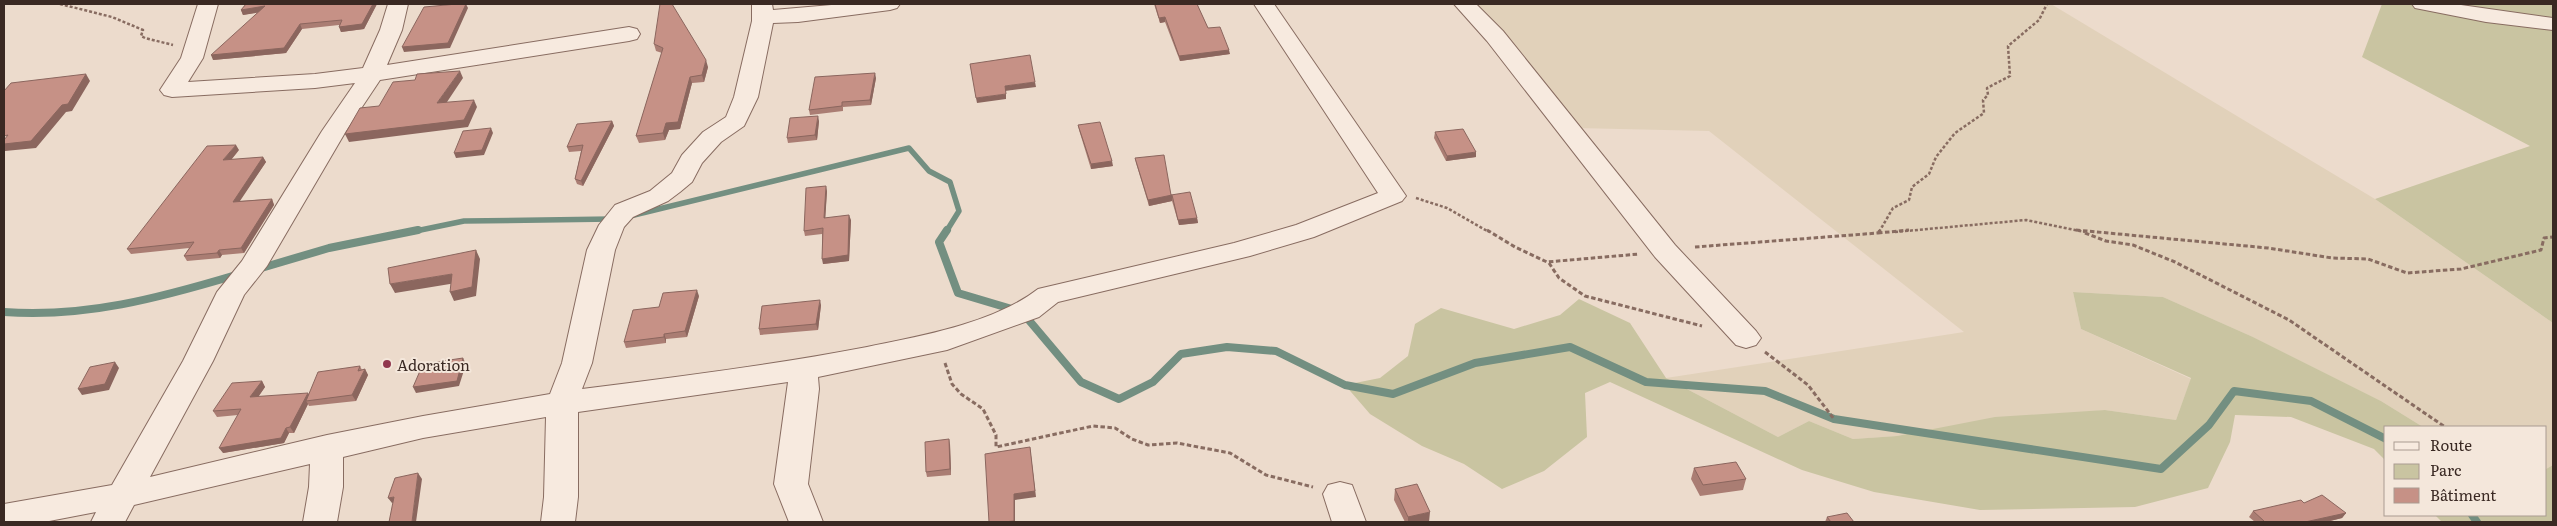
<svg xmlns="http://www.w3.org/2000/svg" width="2557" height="526" font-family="Literata,serif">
<rect width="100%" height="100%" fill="#ecdbcc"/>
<path fill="#e1d1ba" d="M1467,4h584l324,195 178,124v142l-7,4v-42h-123l-42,-26 -128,-64 -90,-40 -90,-5 8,37 110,50 -15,41 -71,-10 -208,26 -44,3 -44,-18 -31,16 -112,-59 298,-46 -255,-201 -133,-3z"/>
<path fill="#c9c4a1" d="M2382,4h171v319l-178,-124 155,-53 -168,-89z
M2073,292l90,5 90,40 128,64 42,26h-37v34l-12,-12 -83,-32 -56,-2 -5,27 -22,46 -73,19 -155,3 -106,-18 -72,-22 -192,-88 -25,11 2,44 -43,34 -42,18 -38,-25 -42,-18 -52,-32 -25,-29 35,-7 28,-22 7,-32 26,-16 73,21 46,-14 19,-16 51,24 36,55 112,59 31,-16 44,18 44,-3 98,-19 110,-7 71,10 15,-42 -110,-49z
M2553,465v57h-111l-7,-7h111v-46z"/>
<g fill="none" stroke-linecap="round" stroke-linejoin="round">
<path stroke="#738f81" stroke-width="5.5" d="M630,216l279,-68 20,23 21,11 9,29 -13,21
M411,232l53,-11 148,-2"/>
<path stroke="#738f81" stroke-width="8" d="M947,230l-8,12 19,51 64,19 59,70 38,17 34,-17 28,-28 46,-7 49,4 69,34 48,9 82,-31 95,-16 76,35 119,9 69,28 327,50 48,-44 25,-34 77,10 75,38
M258,269l71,-21 89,-18
M4,312c81,6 155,-14 232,-37
M2472,515l5,7"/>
<g stroke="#886c61" stroke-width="2">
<path id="street" d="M198,4h20l-15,54 -15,24 127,-8 48,-6 17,-38 8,-26h20l-6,26 -15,35 242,-38 8,2 3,5 -3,5 -8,2 -249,39 -34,51 -79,135 -23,29 -31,66 -63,116 177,-42 96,-19 127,-22 12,-31 25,-113 12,-25 16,-20 35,-14 22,-18 10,-18 21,-23 23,-15 8,-20 18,-76v-17h20l1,6 70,-6h57l-3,4 -7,2 -92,12 -25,1 -15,74 -14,29 -23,16 -19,21 -10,19 -12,10 -12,9 -35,16 -9,10 -9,23 -23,113 -10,26c96,-12 191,-24 285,-42 55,-11 127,-24 171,-58l196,-46 62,-18 82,-32 -124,-189h20l132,192 -4,5 -88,36 -64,19 -192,46 -19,15 -92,33 -129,27 1,12 -11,95 15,38h-34l-15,-38 14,-102 -210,30v85l-3,25h-34l3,-25 2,-80 -123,21 -80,19v30l-6,35h-34l6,-35 1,-23 -176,41 -9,17h-34l5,-10 -52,10h-40v-18l108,-19 71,-124 34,-69 25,-31 80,-130 33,-48 -40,5 -143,9 -8,-2 -4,-5 21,-32z
M1454,4h22l27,27 172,214 81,86 5,7 -5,7 -10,3 -10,-3 -81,-88 -168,-216z
M2412,4h42l99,14v12l-67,-8 -71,-14z
M1340,482l12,3 14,37h-34l-9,-28 5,-9z"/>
</g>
<path stroke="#886c61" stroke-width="2.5" stroke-dasharray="3 2" stroke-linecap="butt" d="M60,4l52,13 31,13 -2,6 4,2 28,7
M1416,198l31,10 42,24
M1879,232l14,-24 16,-8 3,-13 17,-13 7,-17 19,-24 29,-20 -1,-13 5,-5 -1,-7 23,-12 -2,-30 31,-26 8,-16
M1895,232l131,-12 59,12"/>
<path stroke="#886c61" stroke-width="3" stroke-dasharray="4.5 2.5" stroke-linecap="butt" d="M1487,230l28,17 32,15 92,-8
M2076,230l192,18 64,10 36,1 39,14 54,-4 80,-19 3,-12 9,-1
M1878,233l31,-3
M2085,233l21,8 27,4 42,17 114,58 156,107
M1695,247l183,-14 2,-3
M1549,263l10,15 26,18 117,30
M1765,352l43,33 26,34
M945,363l7,21 9,10 22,15 13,26v12l97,-21 22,2 17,11 16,6 29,-2 53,10 36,22 47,12"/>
<use href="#street" fill="#f7eadf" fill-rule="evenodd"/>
</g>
<path fill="#aa7d73" d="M246,4h131l-13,25 -23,3 -2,-7 -37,4 -16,24 -73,7 45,-48 -15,3 -2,-5z
M1154,4h43l11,24 22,26 -50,7 -15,-39 -5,1z
M654,44l54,23 -4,15 -12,1 -12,46 -11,1 -4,10 -26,3 -3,-7 26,-83 -6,-2z
M876,78l-5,27 -28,2v4l-33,4 -1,-5z
M612,121l2,5 -31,60 -6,-2 -2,-5 6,-28 -12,1 -2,-5z
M819,121l-2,19 -29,3 -1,-5z
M1078,125l35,41 -22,3 -12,-39z
M1435,132l41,25 -30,4 -12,-23z
M239,150l-8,10 32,-3 3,5 -27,39 33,-2 2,6 -30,48 -22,2 -2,3 -33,3 -3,-5 5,-8 -58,6 -4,-5z
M1135,158l36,37 26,23 1,5 -19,2 -7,-24 -23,5 -13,-43z
M827,191l-2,27 26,2 -2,41 -26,3 -1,-30 -17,2 -1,-5z
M699,296l-12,41 -21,2v4l-40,5 -2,-6 35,-35z
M821,305l-3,25 -58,5 -1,-6z
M360,366l2,4 3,-1 3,6 -12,26 -47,5 -1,-2 -14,29h-5l-5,10 -61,10 15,-38 -21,2 -4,-6 49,-30 3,6 -7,10 51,-3z
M950,444l1,31 -24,2 -1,-5z
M1694,468l52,11 -3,11 -43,6 -9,-17z
M1395,489l34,33h-24l-11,-22z
M2304,503l42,10 -4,5 -16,4h-71l-6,-5 4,-6z
M1827,517l27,5h-29z"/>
<path fill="#8b665e" d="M373,4h4l-13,25 -23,3 -2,-5z
M466,4l2,4 -18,40 -46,4 -2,-5z
M265,6l3,5 -25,4 -2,-5z
M1165,17v5l-5,1 -1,-5z
M300,24l2,5 -16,24 -73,7 -2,-5z
M1229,50l1,4 -50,7 -1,-5z
M706,60l2,7 -4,15 -2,-7z
M460,71l3,7 -22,33 -4,-8z
M875,73l1,5 -5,27 -1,-5z
M86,74l4,7 -18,30 -6,1 -30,36 -31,3 -1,-1v-6z
M690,77l2,6 -12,46 -11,1 -4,10 -2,-7 3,-10z
M1035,82l1,5 -31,4v-5z
M1006,94v5l-29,4 -1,-5z
M474,100l3,7 -9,20 -119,15 -4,-8z
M818,116l1,5 -2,19 -2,-5z
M612,121l2,5 -31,60 -2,-5z
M491,128l2,5 -9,22 -28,3 -2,-5z
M236,145l3,5 -13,16 -3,-6z
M1476,152v5l-30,4 1,-5z
M263,157l3,5 -30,45 -3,-5z
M1112,161l1,5 -22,3v-5z
M826,186l1,5 -2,32 -1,-5z
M1172,195v6l-23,5 -1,-6z
M272,199l2,6 -30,48 -3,-5z
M849,215l2,5 -2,41 -26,3 -1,-5z
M1197,218l1,5 -19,2 -1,-5z
M219,250l3,5 -2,3 -3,-5z
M476,250l4,9 -4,37 -22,5 -4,-9z
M452,274l4,9 -61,10 -5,-9z
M697,290l2,6 -12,41 -2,-6z
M820,300l1,5 -3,25 -2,-6z
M664,334l2,5v4l-2,-6z
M463,358l3,6 -7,22 -43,7 -3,-6z
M115,362l4,6 -10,22 -27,5 -4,-6z
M365,369l3,6 -12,26 -4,-6z
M262,381l3,6 -11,16 -4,-6z
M308,393l3,5 -5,3 2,3 -14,29 -4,-6z
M286,428l3,5 -5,10 -61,10 -4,-5z
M949,439l1,5 1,31 -1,-6z
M1030,447l6,50 -21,3v22h-1v-28z
M418,473l4,6 -6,43h-4z
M394,497l3,5 -5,1 -4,-5z
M1430,512l-1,10h-21v-5z
M2346,513l-4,5 -16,4h-21z"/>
<path fill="#c69186" stroke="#8b665e" d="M246,4h127l-11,20 -23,3 3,-7 -42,4 -16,24 -73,7 54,-49 -24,4z
M457,4h9l-18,39 -46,4 22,-40z
M660,4h12l34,56 -4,15 -12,2 -12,45 -12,1 -3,10 -27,3 27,-88 -9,-4z
M1155,4h42l11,24 12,-1 9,23 -50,6 -14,-39 -6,1z
M1030,55l5,27 -30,4 1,8 -30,4 -6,-34z
M460,71l-23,32 37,-3 -10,20 -119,14 15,-26 19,-2 14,-24 22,-2 2,-6z
M875,73l-5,27 -28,2v4l-33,4 6,-33z
M86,74l-18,30 -6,1 -31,36 -27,3v-4l4,-5 -4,1v-45l7,-8z
M818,116l-3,19 -28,3 3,-20z
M612,121l-31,60 -6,-2 8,-34 -16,2 10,-23z
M1100,122l12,39 -21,3 -13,-39z
M491,128l-9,22 -28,3 9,-22z
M1463,129l13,23 -29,4 -12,-24z
M236,145l-13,15 40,-3 -30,45 39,-3 -31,49 -22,2 -2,3 -33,3 10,-14 -67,7 80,-103z
M1164,155l7,40 19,-3 7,26 -19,2 -6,-25 -24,5 -13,-42z
M826,186l-2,32 25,-3 -1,40 -26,4 1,-31 -19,3 2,-43z
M476,250l-4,37 -22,5 2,-18 -62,10 -2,-16z
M697,290l-12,41 -21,3v3l-40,5 9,-32 26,-3 4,-14z
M820,300l-4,24 -57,5 3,-23z
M463,358l-6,23 -44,6 10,-23z
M115,362l-10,22 -27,5 12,-22z
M360,366l-2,5 7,-2 -13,26 -46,6 12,-29z
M262,381l-12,16 58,-4 -18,34 -4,1 -5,10 -62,10 22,-39 -28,2 19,-28z
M949,439l1,30 -24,3 -1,-30z
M1030,447l5,44 -21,3v27l-11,1h-14l-4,-68z
M1736,462l10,17 -43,6 -9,-17z
M418,473l-6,49h-23l5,-25 -6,1 7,-20z
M1417,484l13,28 -22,5 -13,-28z
M2322,495l24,18 -41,9h-43l2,-1 -11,-10 48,-11 3,3z
M1847,513l7,9h-23l-4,-5z"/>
<circle fill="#91374e" stroke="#f4e7db" stroke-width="2" cx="387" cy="364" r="5"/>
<g text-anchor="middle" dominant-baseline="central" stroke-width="4" stroke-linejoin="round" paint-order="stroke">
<g font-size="15" fill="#3a2923" stroke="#f4e7db" text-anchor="start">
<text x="397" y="364">Adoration</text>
</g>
</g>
<rect width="2557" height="526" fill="none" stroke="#3a2923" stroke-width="10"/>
<rect x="2384" y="426" width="162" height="90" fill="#f4e7db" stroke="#aa9b91"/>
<rect x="2394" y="442" width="25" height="8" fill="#f7eadf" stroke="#aa9b91"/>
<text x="2430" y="451" font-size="15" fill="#3a2923">Route</text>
<rect x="2394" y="464" width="25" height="15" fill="#c9c4a1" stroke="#aa9b91"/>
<text x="2430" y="476" font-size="15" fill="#3a2923">Parc</text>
<rect x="2394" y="488" width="25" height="15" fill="#c69186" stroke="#aa9b91"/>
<text x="2430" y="501" font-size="15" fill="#3a2923">Bâtiment</text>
</svg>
